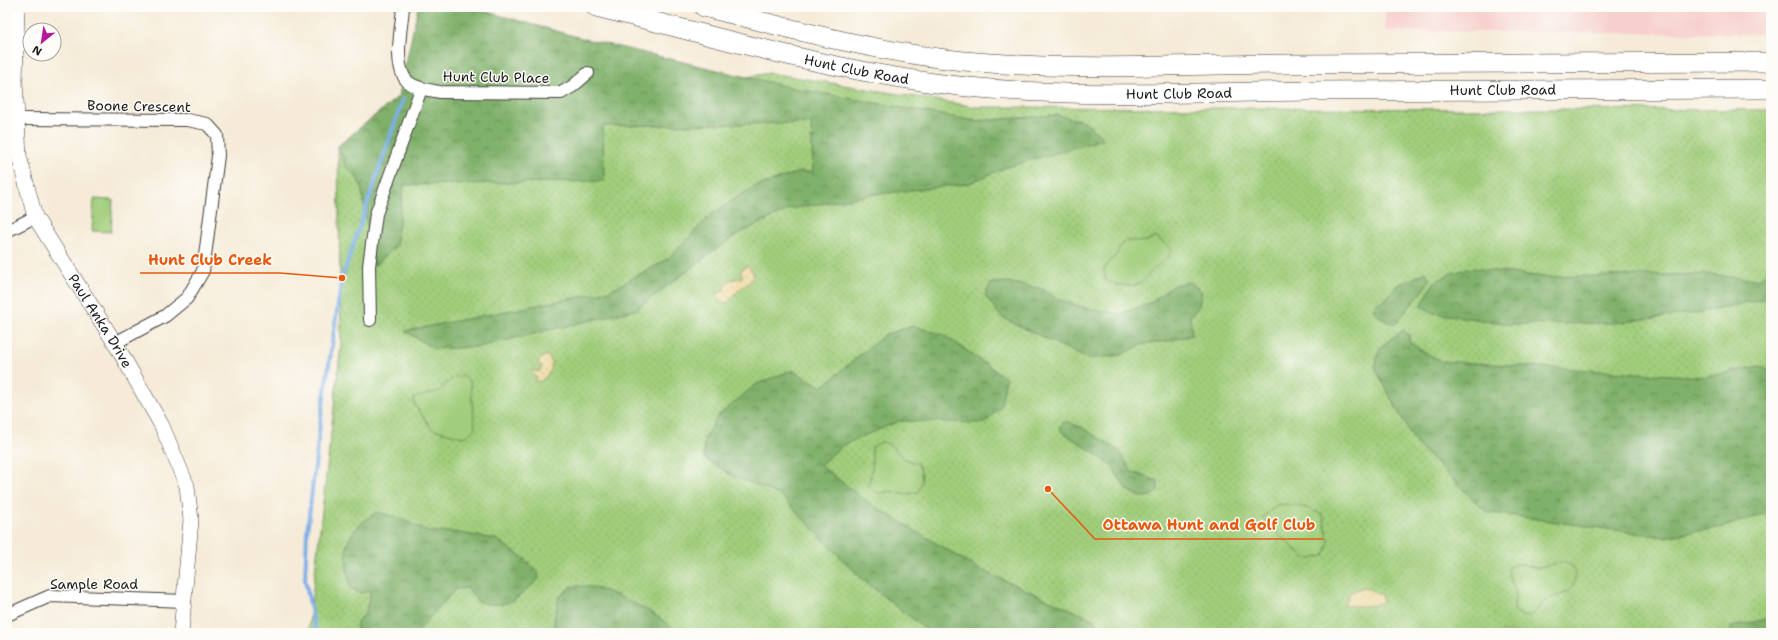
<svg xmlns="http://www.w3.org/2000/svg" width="1778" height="640" font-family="'Shantell Sans',sans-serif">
<defs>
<pattern id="grass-dots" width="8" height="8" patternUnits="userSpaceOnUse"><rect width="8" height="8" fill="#a1ce7b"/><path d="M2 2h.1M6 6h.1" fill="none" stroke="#8ab06a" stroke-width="1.8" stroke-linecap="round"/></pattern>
<pattern id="forest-crowns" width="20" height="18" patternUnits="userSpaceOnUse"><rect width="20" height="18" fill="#80b16b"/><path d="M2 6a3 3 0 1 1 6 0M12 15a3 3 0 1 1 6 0" fill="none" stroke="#688f57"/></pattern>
<pattern id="sand-dots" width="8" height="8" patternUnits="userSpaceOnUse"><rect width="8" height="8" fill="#eeda9e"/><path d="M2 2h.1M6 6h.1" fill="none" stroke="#ccba88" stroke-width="1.8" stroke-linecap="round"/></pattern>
</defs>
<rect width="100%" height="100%" fill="#fdfcf7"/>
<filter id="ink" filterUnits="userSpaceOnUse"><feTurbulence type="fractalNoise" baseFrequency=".025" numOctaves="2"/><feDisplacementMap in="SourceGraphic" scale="8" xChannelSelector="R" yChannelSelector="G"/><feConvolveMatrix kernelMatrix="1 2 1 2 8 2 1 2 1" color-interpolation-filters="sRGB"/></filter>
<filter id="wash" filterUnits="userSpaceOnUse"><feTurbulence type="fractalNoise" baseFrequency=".012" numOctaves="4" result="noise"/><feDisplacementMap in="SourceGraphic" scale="16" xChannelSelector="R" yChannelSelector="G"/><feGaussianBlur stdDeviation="0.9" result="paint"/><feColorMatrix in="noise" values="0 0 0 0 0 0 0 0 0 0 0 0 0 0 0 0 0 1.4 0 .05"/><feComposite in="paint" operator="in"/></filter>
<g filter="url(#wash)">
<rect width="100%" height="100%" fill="#f6ebd8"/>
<path fill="#f7d0ce" d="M1385,7h386v27l-386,-3z"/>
<path fill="url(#grass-dots)" stroke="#5e754c" d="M770,73l207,34 794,3v523h-1463l33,-287 -3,-200 61,-50 213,5z"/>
<path fill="url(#forest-crowns)" stroke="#4e6644" d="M418,7h52l115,32 213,50 178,32 81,-6 27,6 20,18 -97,28 -40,17 -90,10 -87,15 -56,27 -99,74 -157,37 -44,2 -29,-18 204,-40 59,-32 46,-47 38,-24 47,-16h14l-2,-49 -208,3 1,55 -200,4 -8,61 -22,20 -13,-80 -6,-12 -9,-7 -8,-21 61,-50z
M1472,268l72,9 165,-3 31,4 18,1 13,-7v25l-67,15 -90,11 -104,1 -76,-11 -13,-7 13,-23 17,-10z
M1426,272l4,7 -4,7 -30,38c-9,-2 -18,-6 -23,-15l4,-6 8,-3 12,-15 13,-5z
M1007,282l36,7 14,10 25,8 37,7 32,-11 22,-18 17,-3 12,10 -3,14 -9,11 2,18 -23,6 -26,3 -22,11 -33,4 -87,-42 -16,-22 6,-12z
M913,326l31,9 62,43 -5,28 -16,17 -86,-2 -56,24 -23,20 49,38 112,67 114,50 7,13h-171l-66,-51 -85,-87 -47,-19 -29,-18v-19l13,-22 38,-32 37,-15 30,17 62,-52z
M1403,330l6,5v6l10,8 22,12 263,16 56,-11 11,6v140l-48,15 -59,10 -178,-25 -70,-68 -41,-76 5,-21z
M1066,421l17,7 36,23 13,21 26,9v9l-6,6 -11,1 -15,-8 -14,-23 -22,-16 -29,-19 -1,-5z
M376,512l21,5 31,15h25l43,7 29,20 13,13 1,7c-23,20 -27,30 -61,23l-11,-14 -11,1 -40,44h-59v-12l8,-7 6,-23 -11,2 -10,-5c-6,-41 -10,-50 26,-76z
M572,586c9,0 18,0 27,3 23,7 63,26 78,44h-123v-12l5,-24z
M1771,618v15h-40v-6z"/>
<path fill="url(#sand-dots)" stroke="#857b5d" d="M748,266c14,13 -5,20 -12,27 -3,3 -5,7 -8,10l-9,-2 -1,-8 7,-2 -1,-4 5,-7 12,-2 2,-3 -2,-2v-4z
M544,356h3c11,10 1,20 -8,26l-3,-1v-4l-5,-3 2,-3 6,1 3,-4 -4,-6z
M1364,587l17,8 2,7c-8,4 -30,6 -39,2l7,-12z"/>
<path fill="#a1ce7b" stroke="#5e754c" d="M94,199l19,1 -2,32 -19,-1z
M1156,237l16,12c-3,10 -9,12 -16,18 -6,5 -10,12 -16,16 -7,5 -27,2 -34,-3l-2,-9 2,-5 10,-11 7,-13c11,-4 18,4 33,-5z
M463,376l7,5 5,47 -8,8 -4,1 -31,-8 -18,-25v-6l25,-7 15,-14z
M881,442c12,0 14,12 24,17 4,2 9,3 13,5 5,11 5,17 0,28l-11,2 -16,-3 -12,2 -6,-3 -4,-4 3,-18v-21z
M1277,505c14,-2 35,3 46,11l6,26 -5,14 -13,3 -6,-1 -37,-33 -5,-8z
M1563,562l8,3c3,4 4,8 4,14 -2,17 -19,15 -30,22 -8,5 -13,23 -27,12 -3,-2 -4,-4 -4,-8 0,-4 2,-8 2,-12 -1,-9 -10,-16 -7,-26l10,-3 18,4z"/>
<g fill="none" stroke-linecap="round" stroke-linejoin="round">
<path stroke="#7eafe9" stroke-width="4" d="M316,633l-11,-53 2,-48 13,-108 22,-146 61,-179"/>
</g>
</g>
<g filter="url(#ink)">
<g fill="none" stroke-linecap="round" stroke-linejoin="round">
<g stroke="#3d3b38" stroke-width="14">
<path id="minor" d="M403,7c-1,19 -11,60 5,75 9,7 21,8 32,10l121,1 12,-7 15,-13
M17,119l170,1 20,4 10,11 1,21 -15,115 -16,27 -22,18 -50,27
M7,231l28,-14
M370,320l-1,-54 7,-52 45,-125
M7,615l43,-19 135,5"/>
</g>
<g stroke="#3d3b38" stroke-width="16">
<g id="tertiary">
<path id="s1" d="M17,7l-2,75 4,74 16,61 80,126 47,83 25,60 4,34 -10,113"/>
</g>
</g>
<g stroke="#3d3b38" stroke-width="20">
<g id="primary">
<path id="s2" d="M596,7c123,30 245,67 372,80 112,11 226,6 339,4 154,-1 309,-2 464,-2"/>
<path d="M704,7c80,20 160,42 242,52 113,13 227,6 340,5 161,-1 323,-1 485,-2"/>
<path d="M7,27l10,17"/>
</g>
</g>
<use href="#minor" stroke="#fff" stroke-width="12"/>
<use href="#tertiary" stroke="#fff" stroke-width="15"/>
<use href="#primary" stroke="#fff" stroke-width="19"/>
</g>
</g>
<g text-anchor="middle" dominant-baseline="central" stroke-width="3" stroke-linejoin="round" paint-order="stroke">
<g font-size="14" fill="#1c1c1c" stroke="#fdfcf7">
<text stroke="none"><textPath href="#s2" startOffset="268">Hunt Club Road</textPath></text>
<text transform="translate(496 77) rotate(1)">Hunt Club Place</text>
<text stroke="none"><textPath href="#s2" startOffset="916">Hunt Club Road</textPath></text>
<text stroke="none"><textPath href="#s2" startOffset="592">Hunt Club Road</textPath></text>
<text transform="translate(139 106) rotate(1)">Boone Crescent</text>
<text stroke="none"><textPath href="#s1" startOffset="335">Paul Anka Drive</textPath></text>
<text x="94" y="584">Sample Road</text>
</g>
</g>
<path fill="none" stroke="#e8590c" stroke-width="1.5" d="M342 278L280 273H140M1048 489L1095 539H1323"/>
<g fill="#e8590c" stroke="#fdfcf7" stroke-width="1.5">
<circle cx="342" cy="278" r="4"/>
<circle cx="1048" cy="489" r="4"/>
</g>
<g font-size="15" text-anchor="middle" font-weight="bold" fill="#e8590c" stroke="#fdfcf7" stroke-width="3" stroke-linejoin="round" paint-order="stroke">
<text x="210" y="265">Hunt Club Creek</text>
<text x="1209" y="530">Ottawa Hunt and Golf Club</text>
</g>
<rect width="1778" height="640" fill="none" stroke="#fdfcf7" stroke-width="24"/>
<g transform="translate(42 42) rotate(210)"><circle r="19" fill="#fdfcf7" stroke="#a3a29f"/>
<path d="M0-3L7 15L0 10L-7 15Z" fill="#b5179e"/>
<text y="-6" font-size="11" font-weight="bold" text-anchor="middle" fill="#1c1c1c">N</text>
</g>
</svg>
